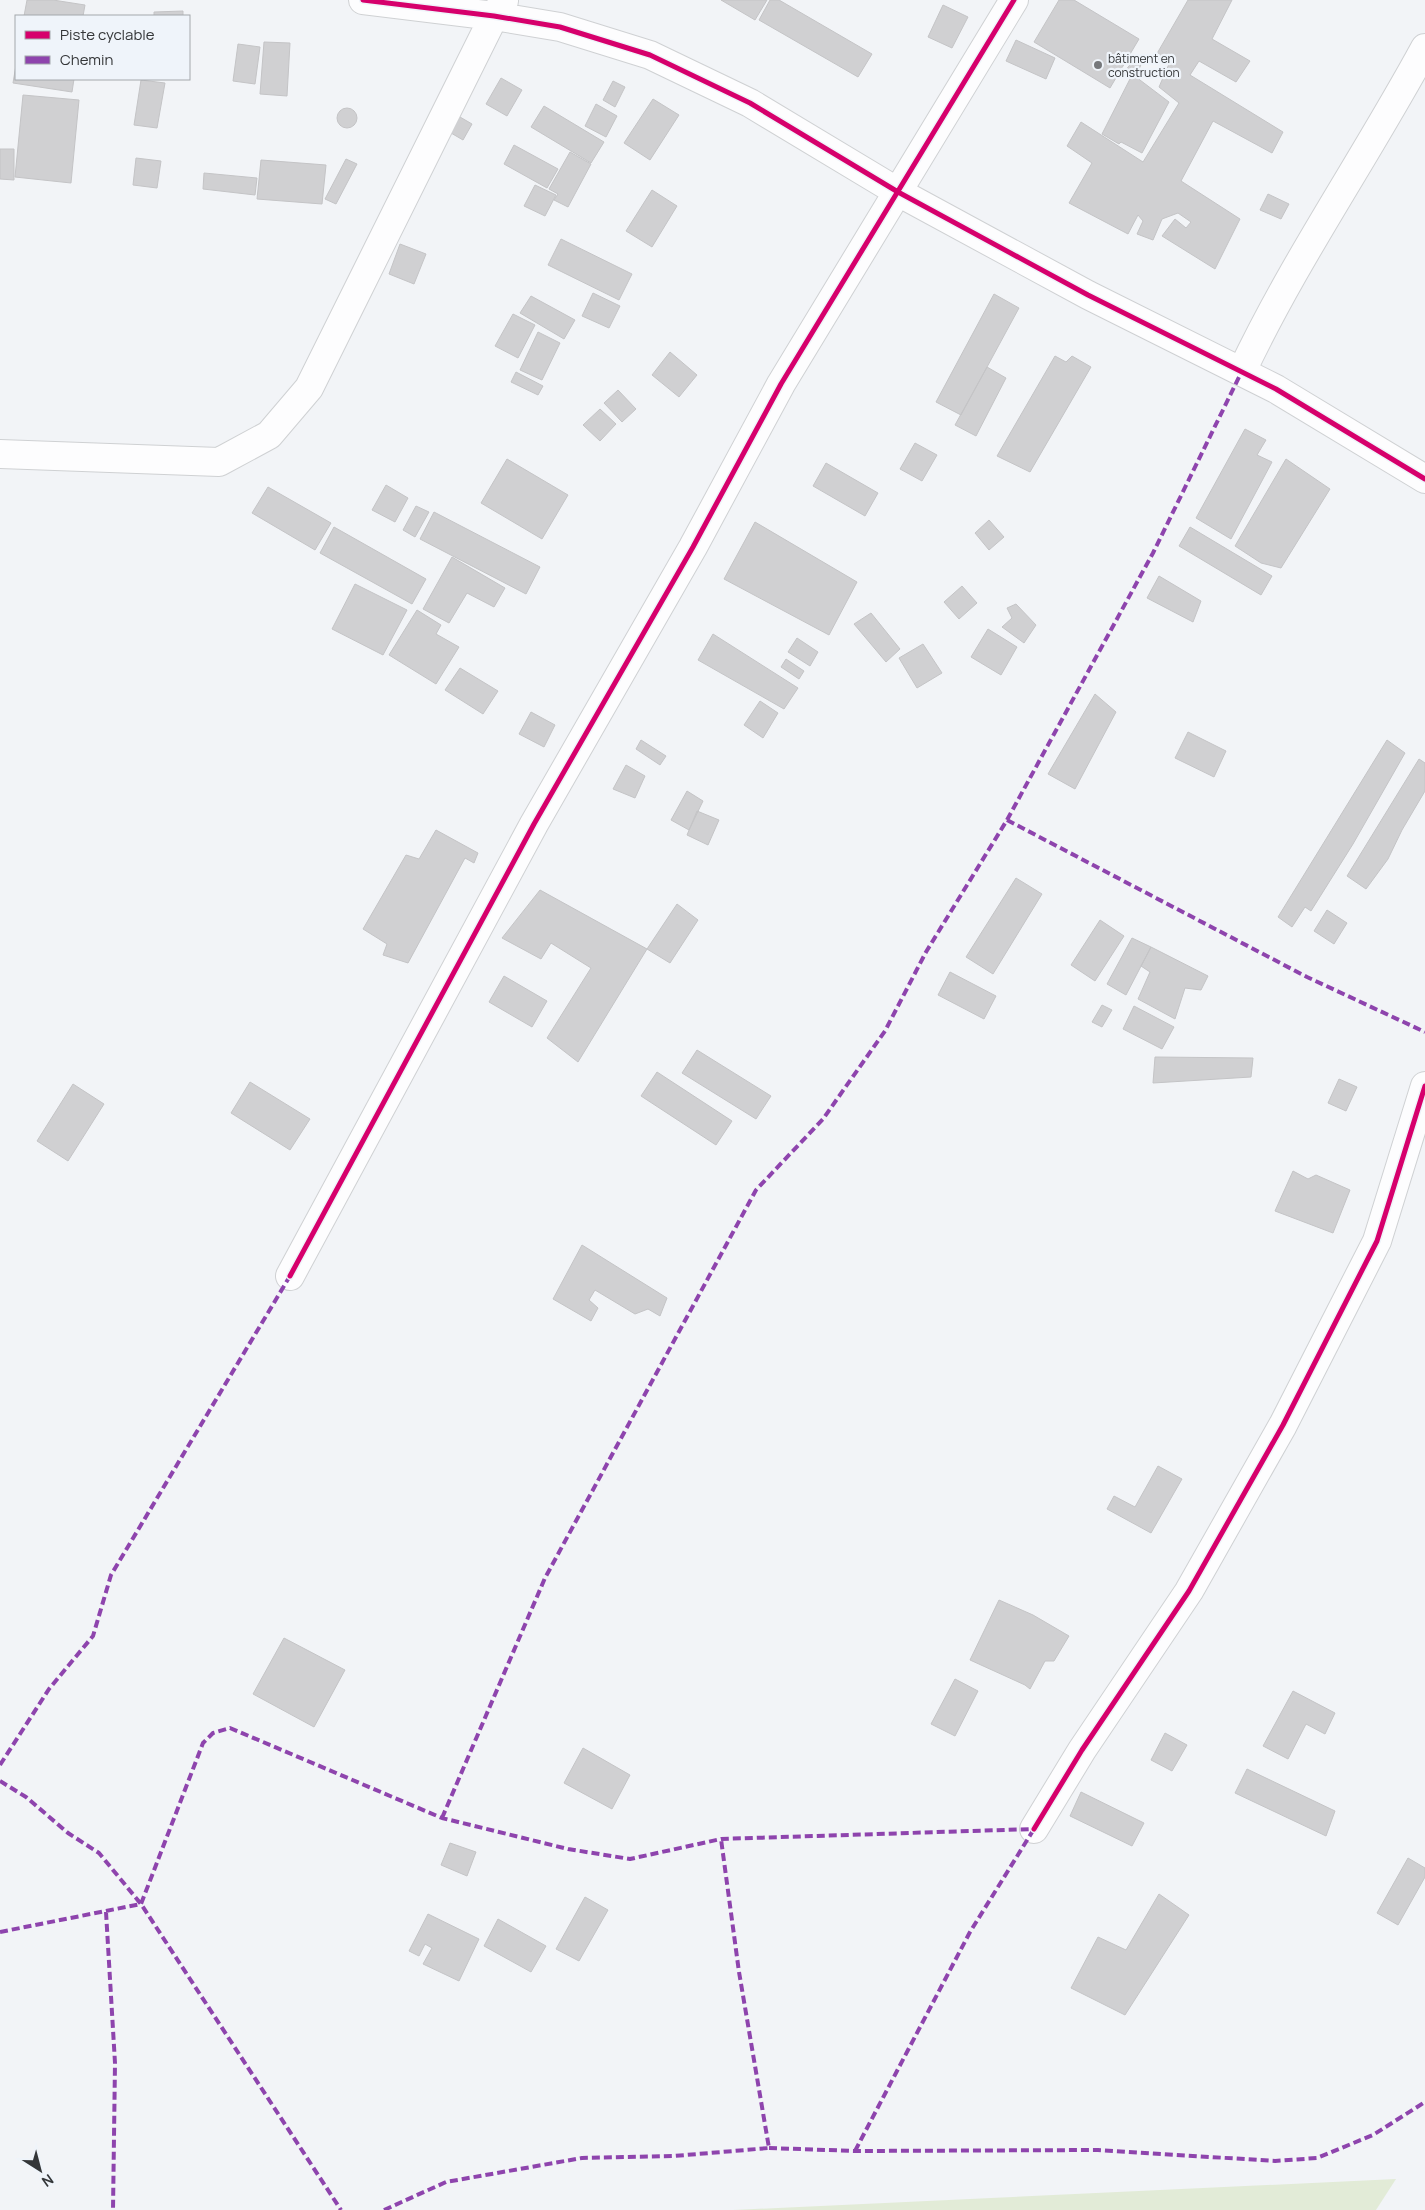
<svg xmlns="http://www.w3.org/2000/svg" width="1425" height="2210" font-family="Manrope,sans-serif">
<rect width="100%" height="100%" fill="#f2f4f7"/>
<path fill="#e2ebd7" d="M1396,2179l-20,31h-643z"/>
<path fill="#d0d0d2" stroke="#c4c4c6" d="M27,0h26l32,5 -2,11h-59z
M721,0h46l-12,20z
M770,0h9l93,54 -14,23 -99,-57z
M1059,0h15l65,39 -29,49 -76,-46z
M1188,0h44l-20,39 38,22 -14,21 -37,-21 -9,14 93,57 -11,21 -59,-32 -32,60 59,38 -25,50 -53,-33 13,-17 11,9 5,-6 -13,-9 -16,6 -9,21 -16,-6 6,-13 -5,-6 -10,19 -59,-31 23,-40 -25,-17 14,-24 62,40 36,-59 -20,-16 10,-23 -14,-7z
M943,5l25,12 -16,31 -24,-11z
M183,11v5h-29v-4z
M1016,40l39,18 -9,21 -40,-18z
M264,42l26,1 -3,53 -27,-2z
M238,44l22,3 -5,37 -22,-3z
M1136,57l6,5 -6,15 33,25 -27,51 -21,-11 -2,2 -17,-10 30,-59 -7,-4z
M16,65v14h58l-2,13 -59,-9z
M501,78l21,12 -15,26 -21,-12z
M141,80l24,3 -8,45 -23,-3z
M613,81l12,6 -10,20 -12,-7z
M23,95l56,5 -8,83 -56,-6z
M653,99l26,16 -29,45 -26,-17z
M596,104l21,12 -11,21 -21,-11z
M544,106l60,36 -13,21 -60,-36z
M337 118a10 10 0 1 1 20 0a10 10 0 1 1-20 0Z
M460,117l12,7 -9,16 -12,-7z
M514,145l44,24 -11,19 -43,-24z
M0,149h14v31l-14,-1z
M570,152l21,12 -23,43 -14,-7 4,-6 -9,-5z
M136,158l25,3 -4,27 -24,-3z
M346,159l11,5 -21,40 -11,-5z
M261,160l65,5 -4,39 -65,-5z
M204,173l53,5 -2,17 -52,-6z
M535,185l21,10 -11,21 -21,-10z
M652,190l25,16 -25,41 -26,-16z
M1268,194l21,10 -8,15 -21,-9z
M561,239l71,35 -13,26 -71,-35z
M400,244l26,10 -12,30 -25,-10z
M593,293l27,13 -11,22 -27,-12z
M994,294l25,14 -58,107 -25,-13z
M531,296l44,24 -11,19 -44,-26z
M513,314l22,11 -17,33 -23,-12z
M538,332l22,11 -18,37 -22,-10z
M670,352l27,23 -18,22 -27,-22z
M1055,356l11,6 6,-6 19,11 -61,105 -33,-16z
M987,367l19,11 -30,58 -21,-11z
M516,372l27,14 -5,9 -27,-13z
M618,390l18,19 -14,13 -18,-19z
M600,409l16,15 -16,17 -17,-16z
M1245,429l21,11 -9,15 15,7 -41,77 -35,-21z
M915,443l22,12 -15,26 -22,-12z
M507,459l61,36 -26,44 -61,-36z
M1286,459l44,30 -49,79 -20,-5 -26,-17z
M826,463l52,30 -13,23 -52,-30z
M386,485l22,13 -13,24 -23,-12z
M268,487l63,36 -16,27 -63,-37z
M416,506l13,6 -14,25 -12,-7z
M434,512l106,55 -14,27 -106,-55z
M989,520l15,17 -15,13 -14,-17z
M755,522l102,60 -28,53 -105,-56z
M334,527l92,52 -14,25 -92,-51z
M1190,527l82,49 -11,19 -82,-49z
M452,557l53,31 -11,19 -27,-14 -18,30 -26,-14z
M1159,576l42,25 -8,21 -46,-24z
M355,584l52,26 -24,45 -51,-26z
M962,586l15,17 -18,16 -15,-17z
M1016,604l20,21 -12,18 -22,-16 10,-9 -5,-10z
M417,610l24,15 -5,9 23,13 -23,37 -47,-29z
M871,613l29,36 -14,13 -32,-38z
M988,629l29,18 -16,28 -30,-18z
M713,634l85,54 -14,21 -86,-49z
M797,638l21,14 -8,14 -22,-14z
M923,644l19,29 -25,15 -18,-30z
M786,659l18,12 -5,8 -18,-12z
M460,668l38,23 -15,23 -38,-24z
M1095,694l21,18 -41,77 -27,-15z
M760,701l18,12 -15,25 -19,-13z
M531,712l24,13 -11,22 -25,-13z
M1188,732l38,19 -12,26 -39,-19z
M641,740l25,16 -6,9 -24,-16z
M1387,740l18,13 -52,91 -42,67 -6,-4 -13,20 -14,-10z
M1419,759l6,4v28l-23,39 -14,29 -22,30 -19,-13z
M626,765l19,11 -10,22 -22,-9z
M687,791l16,10 -14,29 -18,-10z
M697,811l22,9 -11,25 -21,-10z
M436,830l42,23 -4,10 -9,-5 -57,105 -25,-8 4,-11 -24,-15 43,-74 13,4z
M1016,878l26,16 -49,80 -27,-17z
M540,890l107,59 -69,113 -31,-24 44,-70 -40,-25 -10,16 -39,-21z
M677,904l21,16 -28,43 -23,-14z
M1327,910l20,13 -13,21 -20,-13z
M1100,920l24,16 -29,45 -24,-16z
M1132,938l19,9 -25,48 -19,-11z
M1151,947l57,29 -7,14 -16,-2 -10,31 -37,-20 12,-27 -9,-6z
M950,972l46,24 -12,23 -46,-24z
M504,976l43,25 -15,26 -43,-25z
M1102,1005l10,5 -10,17 -10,-5z
M1134,1006l40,21 -12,22 -39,-20z
M697,1050l74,46 -15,23 -74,-46z
M1155,1057l98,1 -2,19 -98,6z
M657,1072l75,49 -16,24 -75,-49z
M1339,1079l18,8 -11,24 -18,-8z
M250,1082l60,37 -20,31 -59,-37z
M73,1084l31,20 -36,57 -31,-20z
M1293,1171l15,8 8,-4 34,15 -17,43 -58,-22z
M582,1245l85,53 -7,18 -12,-7 -13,5 -40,-24 -6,10 9,8 -7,13 -38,-22z
M1158,1466l24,13 -31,54 -44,-24 7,-13 21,11z
M999,1600l34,15 36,21 -15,25h-9l-15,28 -5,-4 -55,-25z
M284,1638l61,32 -31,57 -61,-33z
M955,1679l23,12 -23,45 -24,-12z
M1293,1691l42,22 -10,21 -19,-10 -18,35 -25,-13z
M1165,1733l22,12 -15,26 -21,-11z
M583,1748l47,27 -18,34 -48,-26z
M1247,1769l88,42 -9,25 -91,-43z
M1081,1792l63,31 -12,23 -62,-30z
M450,1843l26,9 -9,24 -26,-11z
M1408,1858l17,10v9l-27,48 -21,-12z
M1159,1894l30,21 -64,100 -54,-27 27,-51 28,13z
M585,1897l23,13 -29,51 -23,-12z
M428,1914l51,25 -20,42 -36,-17 9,-16 -7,-4 -6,12 -10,-5z
M498,1919l48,27 -15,26 -47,-26z"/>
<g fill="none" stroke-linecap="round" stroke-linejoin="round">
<g stroke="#cfd1d3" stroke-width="30">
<path id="minor" d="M363,0l131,16 66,11 90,28 100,48 148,89 190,103 188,94 149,90
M1242,371c53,-112 124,-214 183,-323
M0,454l219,8 50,-27 40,-47 185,-372 10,-15
M290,1276l244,-452 159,-277 88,-163 233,-384
M1034,1829l48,-79 107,-159 94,-166 94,-184 48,-155"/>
</g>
<use href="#minor" stroke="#fdfdfe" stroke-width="28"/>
<path stroke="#8e44ad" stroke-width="4" stroke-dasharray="8 4" stroke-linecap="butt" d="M1007,820l300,157 118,55
M0,1765l49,-76 44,-53 18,-61 179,-299
M0,1781l26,16 42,36 31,20 42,51 200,306
M442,1818l103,-240 211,-388 67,-71 62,-88 41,-79 81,-132 146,-267 89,-182
M106,1912l9,151 -2,147
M0,1932l141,-28 62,-161 10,-10 17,-5 212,90 126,31 62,10 91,-20 313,-10
M769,2148l86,3 243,-1 177,11 42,-3 56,-23 52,-33
M855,2151l115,-219 64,-103
M384,2210l62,-28 136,-24 92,-2 95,-8 -30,-176 -18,-133"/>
<g stroke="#eff4fa" stroke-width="8">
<path id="cycleway" d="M363,0l131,16 66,11 90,28 100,48 148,89 190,103 188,94 149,90
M290,1276l244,-452 159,-277 88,-163 233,-384
M1034,1829l48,-79 107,-159 94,-166 94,-184 48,-155"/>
</g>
<use href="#cycleway" stroke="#d6006c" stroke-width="5"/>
</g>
<circle fill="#76787b" stroke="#eff4fa" stroke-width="2" cx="1098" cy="65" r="5"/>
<g text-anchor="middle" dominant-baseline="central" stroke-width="4.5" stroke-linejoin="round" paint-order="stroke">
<g font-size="12" fill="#343638" stroke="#eff4fa" text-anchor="start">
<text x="1108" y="58">bâtiment en<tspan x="1108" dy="14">construction</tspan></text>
</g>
</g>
<rect x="15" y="15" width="175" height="65" fill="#eff4fa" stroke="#a4a8ac"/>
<rect x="25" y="31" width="25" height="8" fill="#d6006c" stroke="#a4a8ac"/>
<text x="60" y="40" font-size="15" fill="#343638">Piste cyclable</text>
<rect x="25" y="56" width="25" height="8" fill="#8e44ad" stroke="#a4a8ac"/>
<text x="60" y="65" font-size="15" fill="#343638">Chemin</text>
<g transform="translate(40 2170) rotate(144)" stroke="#eff4fa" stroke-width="4" paint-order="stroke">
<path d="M0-4L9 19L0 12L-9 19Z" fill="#343638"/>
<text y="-8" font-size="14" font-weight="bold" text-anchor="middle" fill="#343638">N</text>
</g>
</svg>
